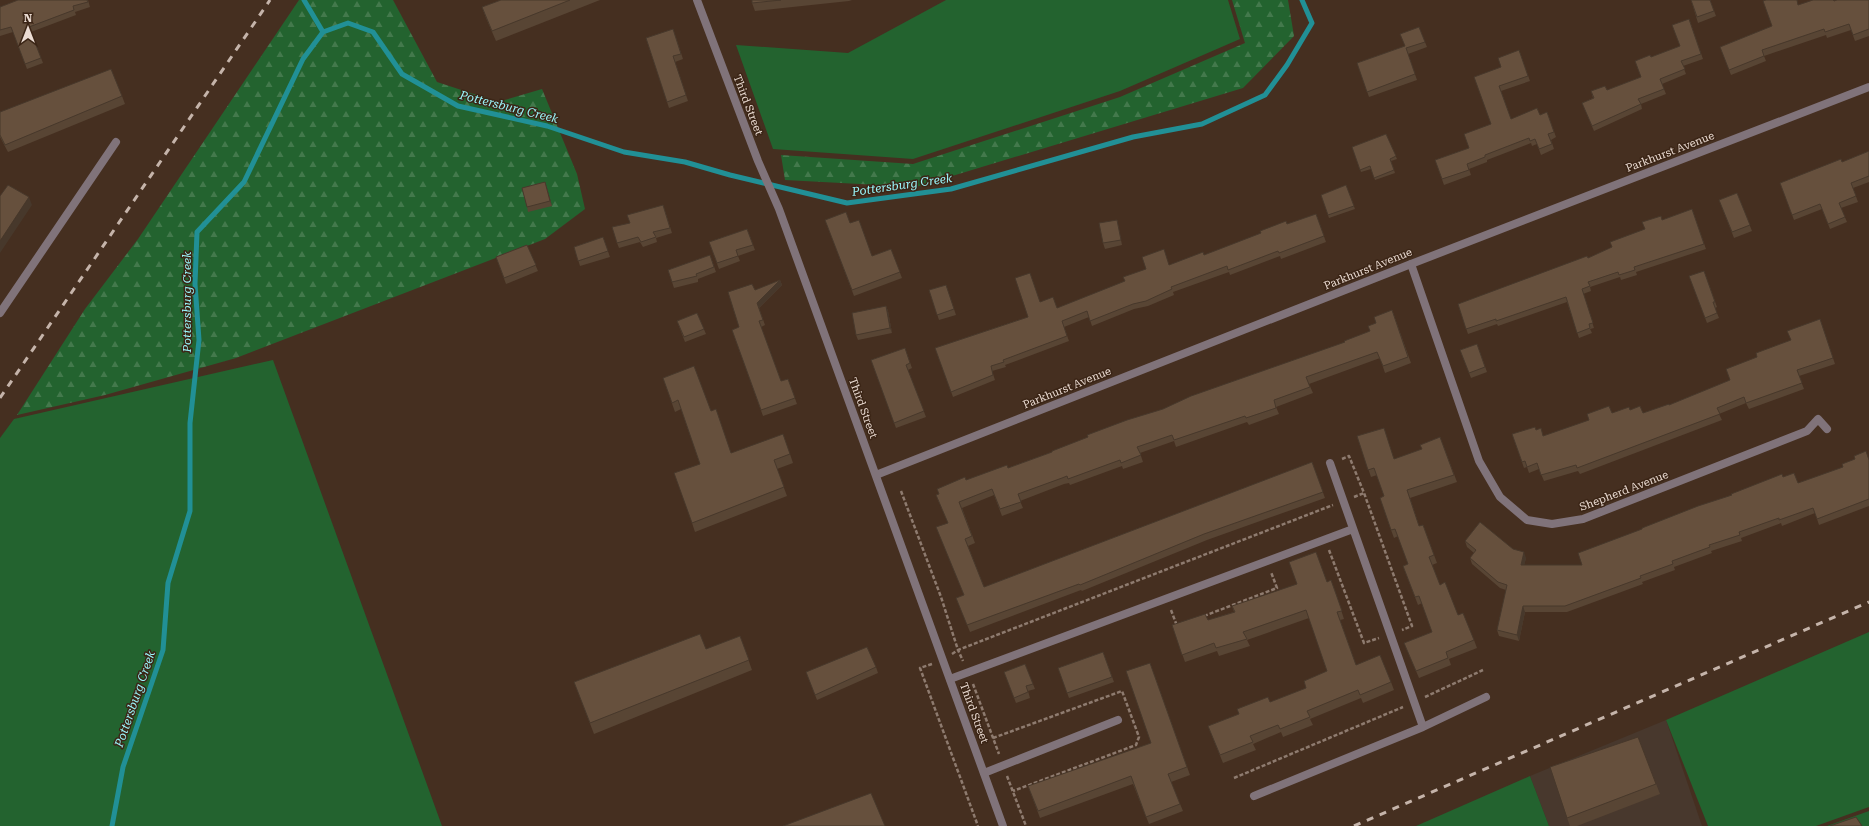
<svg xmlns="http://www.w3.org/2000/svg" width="1869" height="826" font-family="'Roboto Serif',serif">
<defs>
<pattern id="forest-firs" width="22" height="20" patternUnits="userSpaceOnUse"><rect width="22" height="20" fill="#23632f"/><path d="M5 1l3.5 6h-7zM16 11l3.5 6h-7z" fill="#43794c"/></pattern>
</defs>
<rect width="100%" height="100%" fill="#452f20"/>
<path fill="#48382d" d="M1666,720l36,106h-153l-19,-50z"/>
<path fill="#23632f" d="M946,0h282l12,39 -120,52 -207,68 -140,-10 -37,-104 112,8z
M273,360l169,466h-442v-388l14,-19z
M1869,632v175l-53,19h-108l-42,-106z
M1530,776l19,50h-133z
M1869,811v15h-42z"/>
<path fill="url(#forest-firs)" d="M299,0h94l44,82 61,20 44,-13 35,85 8,35 -40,30 -309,119 -131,37 -88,20 68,-106 53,-70z
M1232,0h56l6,36 -51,52 -327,99 -131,-7 -4,-25 132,9 207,-67 125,-54z"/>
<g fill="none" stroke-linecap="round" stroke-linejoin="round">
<path stroke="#219096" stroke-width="5" d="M304,0l19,32
M112,826l11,-59 40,-117 5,-67 22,-72v-88l9,-83 -4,-56 2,-52 47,-50 59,-123 20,-27 25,-9 25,9 29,42 56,32 89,20 77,26 61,10 45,13 117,28 104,-14 182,-52 69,-13 63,-29 22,-30 25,-42 -10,-23"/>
<path stroke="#8e7b6f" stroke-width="2.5" stroke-dasharray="4 2" stroke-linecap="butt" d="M1342,459l7,-3 15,37 48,133 -10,4
M901,491l40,106 17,53 375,-145
M1354,497l10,-4
M1329,550l35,93 15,-5
M1171,610l6,16
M1204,616l73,-28 -6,-16
M952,654l6,-4 5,11
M932,664l-12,4 58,158
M973,684l26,70
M1425,697l58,-27
M993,738l129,-47 17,46 -3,8 -123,46
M1007,776l19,50
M1234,778l169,-71"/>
<path stroke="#80737a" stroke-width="8" d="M0,313l116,-171
M1330,463l93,264
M950,679l403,-150
M984,773l134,-53
M1254,796l169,-69 63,-30"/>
<path stroke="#80737a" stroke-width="8" d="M1411,264l68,197 21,36 27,23 25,4 31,-5 224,-88 11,-12 9,10"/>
<path stroke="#80737a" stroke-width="8" d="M697,0l61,161 21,48 224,617
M876,475l535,-211 458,-177"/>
<path stroke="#c5b4aa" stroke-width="3" stroke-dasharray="7 7" stroke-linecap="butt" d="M0,398l270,-398
M1354,826l515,-224"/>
</g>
<path fill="#584534" d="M18,0h70l2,7 -15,5 1,3 -45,17 12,31 -16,6 -14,-37 -13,4v-29z
M501,0h99l-104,41 -10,-23 -4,-11z
M752,0h100l-3,1 -94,10 -3,-8z
M1691,0h19l6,16 -18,7z
M1869,0v36l-14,5 -4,-11 -24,8 -1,-3 -62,21 2,5 -35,14 -11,-28 52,-21 26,-21 36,-4z
M1689,19l14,40 -20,7 3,8 -24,10 4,10 -25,10 1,5 -48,22 -12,-28 11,-5 -2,-7 16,-1 34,-13 10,-20 29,-11z
M1419,27l8,20 -19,7 9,26 -48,17 -12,-34 48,-17z
M673,29l10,30 -8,3 13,39 -19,7 -23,-70z
M1519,50l11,31 -29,10 10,28 29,-4 7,-3 9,25 -5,3 3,9 -13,6 -4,-11 -5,2 -1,-3 -44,17v2l-18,7 2,6 -27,10 -9,-25 34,-12 22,-24 10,-57z
M122,96l3,8 -117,48 -8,-15v-25z
M1386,134l11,25 -6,2 4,12 -20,7 -4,-11 -10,3 -9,-25z
M1869,151v31l-16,6 5,14 -17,6 6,14 -17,7 -8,-20 -28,11 -14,-37 62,-21z
M545,182l7,24 -24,6 -1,-5z
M1346,185l9,24 -26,9 -8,-23z
M1737,193l15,38 -18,7 -15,-38z
M663,205l9,28 -16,5 1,4 -14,5 -3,-5 -21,6 -2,-5z
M1692,209l14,40 -70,23 1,3 -16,5 -1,-3 -30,10 1,4 -8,3 11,34 -4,1 2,4 -13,5 -12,-36 -69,24 -1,-2 -29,10 -10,-30 130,-46 24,-11 50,-27z
M1316,214l10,28 -45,17 -1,-3 -50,19 -1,-3 -56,20 1,3 -26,11 -14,3 -42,17 -3,-9 -25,10 5,14 -64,24 1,2 -14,4 3,9 -42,17 -18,-49 93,-31 12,-15 17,6 112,-43 35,-10z
M825,220l25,3 22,33 19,-7 11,29 -48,18z
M1117,220l5,25 -17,4 -2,-6z
M747,229l8,21 -17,6 2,5 -21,8 -10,-27z
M603,237l7,20 -30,9 -6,-19z
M527,245l11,26 -32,13 -10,-27z
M710,255l6,17 -18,7v3l-24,6 -6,-18z
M1704,271l13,36 -2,1 4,10 -12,5 -18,-47z
M780,280l2,5 -23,23 6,17 -4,2 20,54 7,-2 9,25 -34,12 -31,-86 7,-3 16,-37z
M946,285l10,30 -17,5 -10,-30z
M886,306l2,5 4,22 -34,7 -2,-5z
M1392,310l19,53 -26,10 -5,-15 -71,26 4,9 -37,14 3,7 -30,11 -2,-3 -71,25 -2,-6 -34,12 3,9 -20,7 -1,-3 -52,19 -1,-2 -5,1 -44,17 3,7 -21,8 -8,-21 -32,13 13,35 -7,3 16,41 328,-125 13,36 -118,42 -125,51 -1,-1 -111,42 -14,-34 8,-3 -25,-61 9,-11 -12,-28 3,-1 -2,-5 71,-21 44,-16 111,-43 182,-67 25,-11 6,-8z
M697,313l9,21 -21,8 -8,-21z
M1820,319l15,45 -36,12 5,13 -55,20 -3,-6 -27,11 3,6 -142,54 -2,-3 -34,10 -5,-12 -10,4 -2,-6 -3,1 -12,-34 24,-4 8,6 68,-23 18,-3 13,3 26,-8 61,-25 27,-23 34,-17z
M1477,344l10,28 -16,6 -11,-28z
M905,348l7,20 -4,2 18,47 -30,11 -25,-68z
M663,378l48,33 20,42 59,1 3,9 -16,6 10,27 -92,36 -3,-9 8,-59 -19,-55 -6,3z
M1357,436l38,23 27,-10 18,-12 17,45 -47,16 9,28 4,-1 14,38 -5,2 8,20 18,30 16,25 3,8 -28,11 2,6 -32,13 -15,-35 28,-11 -10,-29 -4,2 -15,-39 5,-2 -10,-28 -4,2 -3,-8 -7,-34 -7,-21 -6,2z
M1869,460v46l-50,19 -4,-12 -33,13 -1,-3 -40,15 1,3 -31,10 1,2 -38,14 1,3 -33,12 1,2 -76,28h-42l-6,29 -20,-5 -2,-6 9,-40 -6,-2 -28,-24 -2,-6 4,-5 -7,-6 -2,-6 48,8 13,9 -2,7h58l150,-70 51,-18 15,6z
M1327,582l7,6 10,31 -4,1 16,45 35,17 3,8 -31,13 -2,-5 -51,21 3,6 -30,12 -2,-5 -28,12 3,6 -33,13 -15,-37 98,-38 -2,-7 23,-10 -18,-53 -62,22 3,6 -31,10 -2,-5 -32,11 -13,-37 36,-5 26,-8 -2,-6z
M740,636l12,34 -158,64 -20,-52 132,-33z
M1103,652l11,30 -45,16 -11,-30z
M1150,663l40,112 -19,7 12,29 -34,13 -16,-40 -93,34 -12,-32 123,-43z
M1025,664l10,25 -7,2 2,7 -14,5 -12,-31z
M876,667l2,6 -61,27 -11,-28z
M1638,737l22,57 -83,32h-7l-3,-8z"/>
<path fill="#47382b" d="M545,182l2,6 5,18 -2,-5z
M29,197l3,8 -32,48v-12z
M780,280l2,5 -23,23 -2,-5z
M886,306l2,5 4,22 -2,-5z
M1524,552l2,6 -3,13 -2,-6z
M1523,606l2,6 -6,29 -2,-6z"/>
<path fill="#66503d" stroke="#47382b" d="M18,0h69l1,2 -15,4 1,4 -45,17 12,31 -16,6 -14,-37 -11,3v-23z
M501,0h69l-78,31 -10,-24z
M752,0h29l-29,3z
M1691,0h19l4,11 -17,6z
M1766,0h31l1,5 15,-5h20l1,1 3,-1h32v29l-16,6 -4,-11 -24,8 -1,-3 -62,21 2,6 -35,14 -9,-23 52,-21 -9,-25z
M1689,19l12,35 -20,7 4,8 -25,10 4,10 -26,10 3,5 -49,22 -10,-23 12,-5 -3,-7 14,-5 2,4 34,-13 -6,-16 15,-6 1,2 29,-11 -8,-21z
M1419,27l6,15 -19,6 9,26 -48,18 -10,-29 48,-17 -5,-12z
M673,29l8,25 -8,2 13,39 -19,7 -21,-64z
M1519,50l9,26 -29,10 12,33 26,-11 3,7 7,-3 7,20 -6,2 4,10 -13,5 -4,-10 -5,2 -1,-3 -44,17v2l-18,7 2,6 -27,9 -7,-19 34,-12 -5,-14 27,-10 -17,-47 27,-10 -3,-9z
M111,69l11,27 -117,49 -5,-10v-23z
M1386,134l10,22 -6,3 4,11 -20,8 -4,-12 -10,4 -8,-23z
M1869,151v25l-18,7 5,13 -17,7 6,14 -17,7 -8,-20 -28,11 -12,-32 61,-24 1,3z
M545,182l5,19 -23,6 -5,-19z
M8,185l21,12 -29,44v-45z
M1346,185l8,21 -26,9 -7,-20z
M1737,193l13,32 -18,7 -13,-32z
M663,205l7,23 -17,4 3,5 -15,5 -3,-5 -21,6 -5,-16 18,-4 -3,-8z
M1692,209l12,35 -70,23 1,3 -16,5 -1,-3 -30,10 2,4 -8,3 11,34 -4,1 1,4 -13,5 -11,-36 -70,24v-2l-30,10 -8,-25 129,-48 1,2 24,-11 -2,-5 35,-13 -3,-7 19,-6 1,4z
M846,212l4,11 9,-3 13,36 19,-7 9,23 -48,18 -27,-70z
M1316,214l8,22 -45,17 -1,-2 -50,19 -1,-4 -56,21 1,2 -26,12 -13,3 -43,17 -3,-10 -25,10 5,15 -64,24 1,2 -13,4 2,9 -42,17 -16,-44 93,-31 -13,-39 15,-5 10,29 13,-5 4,11 68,-27 -2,-4 23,-8 -4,-12 22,-8 5,16 34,-13 1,3 57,-22 -1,-2 26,-10 1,3z
M1117,220l4,20 -18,3 -4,-20z
M747,229l6,16 -17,5 2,6 -21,7 -8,-21z
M603,237l5,14 -30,10 -4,-14z
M527,245l9,20 -32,13 -8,-21z
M710,255l4,12 -18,7 1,2 -25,6 -4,-12z
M1704,271l11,31h-2l4,11 -12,5 -16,-42z
M780,280l-23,23 6,17 -4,1 22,60 7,-2 7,19 -34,12 -29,-80 7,-3 -11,-35 24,-8 3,6z
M946,285l8,24 -17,6 -8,-25z
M886,306l4,22 -34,7 -4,-22z
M1392,310l16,47 -25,9 -6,-14 -71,25 4,10 -36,13 2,8 -30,10 -1,-2 -71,24 -2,-5 -35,12 4,8 -20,8 -1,-3 -52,19 -1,-3 -5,2 -44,16 3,8 -21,7 -8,-20 -33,13 13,34 -7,3 19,48 328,-125 11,30 -119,42 -124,51 -1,-1 -112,41 -11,-27 8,-3 -28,-68 12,-4 -12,-28 3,-1 -2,-5 28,-12 1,3 41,-15 1,3 44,-16v-1l36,-14 -1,-2 40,-15 36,-11 28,-13 154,-54 -1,-1 26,-10 -2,-5 8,-3 -2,-6z
M697,313l7,16 -20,8 -7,-16z
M1820,319l13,39 -36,12 5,13 -56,20 -2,-6 -27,11 3,6 -143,54 -1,-3 -35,10 -4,-12 -10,4 -2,-6 -3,1 -10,-28 23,-7 1,3 5,-2 2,8 46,-16 -2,-6 22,-8 3,7 17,-6 1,3 10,-4 3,7 26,-9v1l61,-25 -4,-11 31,-12 -1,-4 35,-13 -4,-9z
M1477,344l8,23 -16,6 -9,-23z
M905,348l5,15 -4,2 18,46 -30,12 -23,-63z
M694,366l17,45 5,-2 15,44 52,-19 7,20 -16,6 10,27 -92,36 -18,-50 26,-9 -22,-64 -6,3 -9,-25z
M1384,428l10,31 28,-10 -2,-4 20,-8 14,38 -47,15 12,36 4,-1 11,30 -5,2 11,28 5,-3 13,33 5,-2 11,27 -28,12 2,6 -32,13 -12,-28 28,-11 -13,-36 -4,1 -12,-31 5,-2 -13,-35 -4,1 -11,-32 4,-2 -10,-28 -6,2 -11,-34z
M1866,451l3,9v39l-52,20 -4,-11 -34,12v-2l-40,14 1,3 -31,10 1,2 -38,14 1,3 -33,12 1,2 -76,28h-42l-6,29 -20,-5 10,-45 -9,-3 -28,-24 6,-8 -11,-9 15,-19 33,27 11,3 -3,13h61l-4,-12 64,-24v-1l56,-22 34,-11 -1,-1 51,-20 1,3 11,-4 4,10 45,-16 -1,-3 13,-5 -1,-3z
M1316,552l11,30 4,-2 11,31 -5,1 19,53 24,-10 11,27 -31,13 -2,-5 -51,21 3,6 -30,12 -2,-4 -28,11 3,6 -33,13 -12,-29 31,-12 -2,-5 31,-12 2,5 36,-14 -2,-7 23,-10 -21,-61 -63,22 4,7 -31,9 -2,-5 -32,12 -10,-30 33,-11 3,6 27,-8 -3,-6 65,-22 -8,-22z
M700,634l6,15 34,-13 9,24 -159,63 -16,-41z
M867,647l9,20 -61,28 -9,-23z
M1103,652l9,25 -45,16 -9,-25z
M1150,663l37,104 -19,7 12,30 -34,13 -15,-41 -93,35 -10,-25 123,-43 -25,-72z
M1025,664l8,20 -7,2 2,6 -14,6 -10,-26z
M1638,737l18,47 -89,34 -17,-51z
M871,793l14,33h-102z
M1856,817l6,9h-32z"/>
<g text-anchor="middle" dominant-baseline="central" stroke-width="3" stroke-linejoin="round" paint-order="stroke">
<g font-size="11" fill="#ebdcd3" stroke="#3b2516">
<text transform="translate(748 105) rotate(69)">Third Street</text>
<text transform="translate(1670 152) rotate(-21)">Parkhurst Avenue</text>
<text transform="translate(1368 269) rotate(-22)">Parkhurst Avenue</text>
<text transform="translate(1067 388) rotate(-22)">Parkhurst Avenue</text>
<text transform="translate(863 408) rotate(70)">Third Street</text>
<text transform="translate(1624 491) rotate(-21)">Shepherd Avenue</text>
<text transform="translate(974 713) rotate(70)">Third Street</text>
</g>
<g font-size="12" font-style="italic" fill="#9af7fc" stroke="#3b2516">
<text transform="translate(509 107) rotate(14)">Pottersburg Creek</text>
<text transform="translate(902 185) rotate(-8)">Pottersburg Creek</text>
<text transform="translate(187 302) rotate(-90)">Pottersburg Creek</text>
<text transform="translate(135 699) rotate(-71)">Pottersburg Creek</text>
</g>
</g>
<g transform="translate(28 28)" stroke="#3b2516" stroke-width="3" paint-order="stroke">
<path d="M0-3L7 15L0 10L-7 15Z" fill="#ebdcd3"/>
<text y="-6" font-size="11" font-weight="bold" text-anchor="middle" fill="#ebdcd3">N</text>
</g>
</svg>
